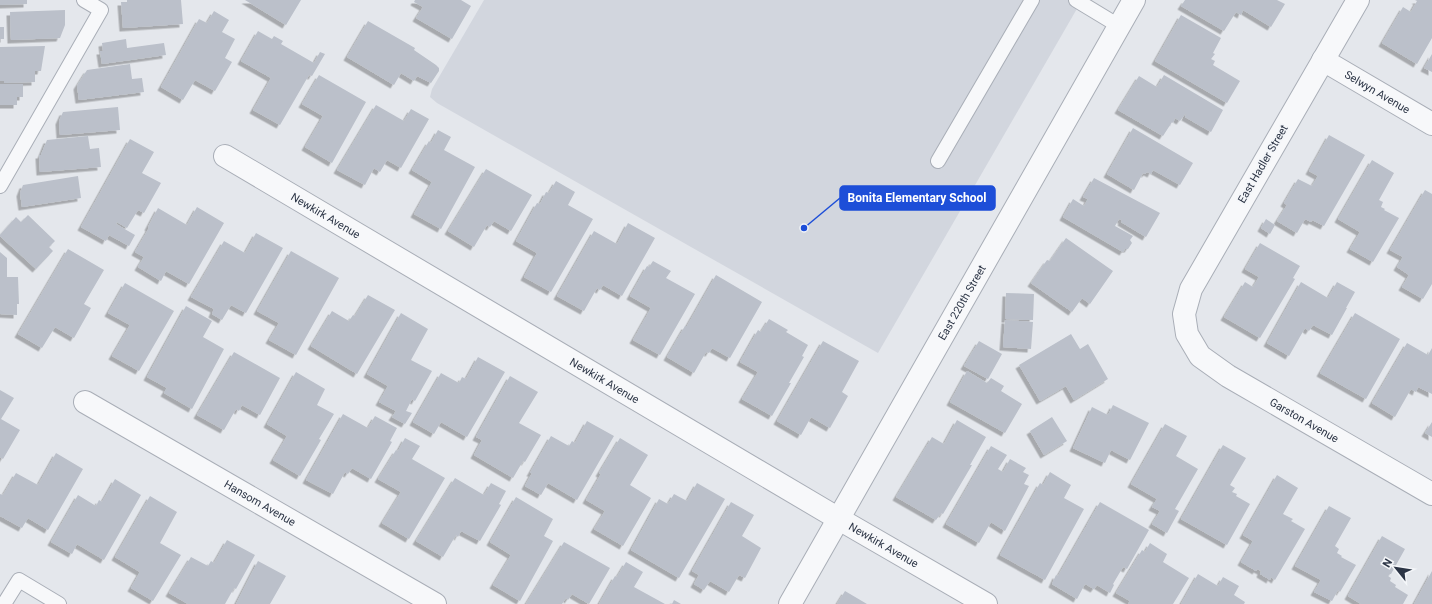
<svg xmlns="http://www.w3.org/2000/svg" width="1432" height="604" font-family="Roboto,sans-serif">
<defs>
<filter id="shadow"><feDropShadow dx="-3.5" dy="3.5" stdDeviation="0" flood-color="#0004"/></filter>
</defs>
<rect width="100%" height="100%" fill="#e4e7ec"/>
<path fill="#d2d6de" d="M484,0h598l-204,353 -441,-250 -7,-6 2,-8z"/>
<path fill="#bbc0ca" filter="url(#shadow)" d="M0,0h27v4l-27,1z
M127,0h54l2,24 -60,4 -2,-26h6z
M245,0h56l-15,25z
M415,0h46l10,6 -19,33 -36,-21 7,-11 -9,-5z
M1185,0h92l8,4 -14,23 -28,-17 -2,5 -5,-3 -12,19 -43,-25z
M1415,0h17v38l-15,26 -35,-21 21,-36 8,5 6,-11z
M65,10v15l-5,13 -49,2 -1,-28z
M214,11l15,9 -7,12 13,7 -10,19 7,4 -17,29 -20,-11 -12,20 -22,-13 38,-68 8,4z
M1181,15l40,23 -8,15 2,1 -4,5 4,2 -2,4 27,16 -13,22 -72,-42z
M368,21l47,27 -1,2 22,15 3,3v3l-8,12 -14,-7 -3,5 -13,-8 -7,12 -47,-28z
M0,27h4v12h-4z
M258,31l14,8 2,-3 9,5 -2,3 33,19 6,-11 5,2 -13,22 -3,-1 -29,50 -27,-15 18,-32 -30,-17z
M126,39l1,9 37,-5 2,12 -64,9 -2,-13h3l-1,-8z
M45,46l-4,25h-6v11l-31,1v-2h-4v-34z
M1432,54v18l-8,-4z
M130,64l2,15 10,-1 2,14 -65,8 -2,-14 10,-16z
M319,75l47,27 -34,61 -27,-16 18,-31 -21,-12z
M1164,75l59,35 -12,22 -26,-15 1,-3h-1l-5,7 -5,-3 -2,5 -1,-1 -9,14 -45,-26 21,-34 18,11z
M0,84h23v13h-6v8h-17z
M376,105l28,16 7,-12 18,10 -28,49 -14,-8 -7,12 -6,-4 -9,17 -28,-15z
M118,107l2,23 -60,5 -1,-14 4,-9z
M1133,128l60,35 -13,22 -27,-15 -2,4 -4,-2 -2,2 -2,-1 -9,17 -27,-16z
M438,130l13,7 -7,13 31,17 -34,62 -27,-15 18,-32 -20,-12 17,-29 2,2z
M1329,135l36,20 -41,71 -12,-6 -1,2 -6,-3 -8,14 -20,-12 10,-16 -3,-2 14,-24 14,7 6,-10 -9,-5z
M88,136l2,13 9,-1 2,19 -61,5 -1,-17h2l6,-15z
M130,139l24,13 -12,21 19,10 -17,30 -6,-3 -11,18 -10,-6 -1,2 19,11 -6,11 -20,-11 -3,6 -25,-14z
M1372,160l22,13 -15,27 4,2 -2,5 4,2 -1,1 15,8 -26,44 -23,-13 10,-17 -22,-13z
M486,169l46,26 -21,36 -17,-10 -4,6 -3,-2 -13,22 -26,-16z
M78,176l3,22 -59,9 -2,-14 3,-8z
M1094,178l66,35 -14,24 -25,-15 1,-2 -3,-1 -4,7 18,10 -3,4 2,3 -4,6h-3l-2,3 -60,-35 10,-18 11,7 4,-7 -5,-2z
M556,181l19,11 -7,13 25,14 -42,73 -27,-15 13,-24 -21,-12 21,-38 3,1 6,-12 3,1z
M1425,190l7,4v90l-9,15 -21,-12 7,-12 -12,-8 6,-10 -13,-7z
M197,207l27,16 -35,61 -23,-13 -5,10 -23,-14 6,-10 -9,-5 14,-24 -1,-1 10,-19 29,17z
M28,215l27,26 -6,6 4,4 -17,18 -36,-33v-1l16,-18 5,5z
M1266,219l9,6 -5,9 -9,-6z
M628,223l27,15 -33,58 -19,-11 -3,5 -3,-2 -13,23 -27,-15 37,-65 23,13z
M256,233l27,15 -37,65 -15,-8 -9,15 -10,-6 2,-5 -23,-12 33,-56 21,12z
M1066,238l47,33 -23,33 -8,-6 -10,14 -41,-29 16,-23 3,1z
M1260,243l40,23 -7,12 2,1 -35,59 -36,-21 21,-35 8,5 6,-10 -14,-8z
M68,249l36,21 -20,34 7,4 -17,30 -19,-11 -13,21 -24,-14z
M291,251l48,27 -43,77 -27,-15 10,-17 -22,-12z
M0,252l7,6v19h11l1,27h-2v11l-17,-1z
M653,261l18,10 -5,7 29,16 -35,61 -27,-15 18,-32 -21,-12 17,-30 2,1z
M716,275l46,27 -32,56 -18,-10 -3,5 -3,-1 -12,21 -27,-16 18,-31h2z
M1301,282l27,16 9,-16 18,10 -9,16h1l-15,27 -19,-10 -4,6 -4,-3 -16,28 -22,-13z
M125,283l49,28 -35,60 -27,-15 18,-31 -22,-12z
M1006,293l28,1 -1,26 -28,-1z
M368,295l27,15 -38,64 -46,-28 21,-35 17,10 4,-6 2,1z
M186,306l26,15 -9,16 21,12 -32,60 -28,-16 3,-5 -20,-11z
M401,313l27,16 -17,31 21,11 -17,30 -3,-2 -6,12 6,2 -7,11 -13,-7 4,-6 -17,-9 9,-16 -21,-12z
M1355,313l45,26 -34,60 -46,-26z
M769,319l19,11 -2,2 22,13 -6,11 2,1 -15,26h2l-19,33 -30,-17 16,-27 -18,-10 18,-32 3,2z
M1005,320l28,2 -2,27 -28,-2z
M1071,334l9,15 8,-5 20,35 -34,21 -8,-14 -26,15 -21,-36z
M823,341l36,20 -17,31 6,4 -18,32 -19,-11 -10,18 -24,-14z
M979,341l23,13 -14,25 -24,-13z
M1407,343l21,12 4,-7v46l-14,-7 -2,5 -5,-3 -16,28 -23,-14z
M234,352l46,26 -20,37 -18,-10 -3,6 -3,-2 -12,21 -27,-15z
M478,357l27,15 -38,65 -26,-15 -7,12 -21,-12 28,-49 18,10 3,-6 4,2z
M967,371l20,12 4,-5 13,8 -3,5 21,13 -17,29 -55,-31z
M296,372l29,17 -8,16 17,9 -15,25 2,1 -21,36 -27,-16 14,-24 -20,-12z
M510,376l28,16 -19,31 22,12 -16,27 -2,-1 -10,17 -39,-23 8,-15 -6,-3z
M0,390l14,8 -13,21 19,11 -17,29 -3,-2z
M1113,405l36,18 -19,37 -19,-10 -6,13 -32,-15 19,-41 16,8z
M343,414l25,14 7,-12 22,12 -7,13 2,1 -21,37 -19,-11 -4,6 -3,-2 -12,22 -27,-14z
M1052,417l15,24 -23,14 -14,-24z
M957,420l29,17 -16,28h2l-29,49 -2,-1 -5,7 -40,-23 36,-60 12,7z
M587,421l27,15 -37,64 -29,-17 -7,12 -16,-9 7,-13h-2l21,-37 18,10 3,-5 3,2z
M1432,422v15l-7,-4z
M1165,424l22,12 -11,20 22,13 -23,40 4,2 -12,22 -15,-9 8,-13 -8,-4 5,-8 -26,-15z
M405,438l15,8 -8,13 33,19 -36,61 -27,-16 19,-31 -23,-13 18,-29 2,1z
M620,438l28,17 -18,30 21,13 -28,48 -29,-17 11,-18 -19,-11 15,-26 -2,-1z
M1223,445l23,13 -16,27 5,3 -3,4 5,2 -1,2 14,8 -23,41 -46,-26z
M991,446l16,9 -9,14 5,3 7,-13 16,9 -3,4 6,3 -5,9 5,2 -24,45 -14,-9 -12,21 -33,-19z
M56,453l27,16 -35,61 -20,-12 -6,10 -22,-12v-22l3,1 13,-22 22,12z
M1050,472l21,13 -7,13 20,11 -39,71 -45,-25 40,-72 3,2z
M1277,475l21,13 -15,26 10,5 -2,2 14,8 -30,51 -4,-3 -1,3 -10,-6 1,-3 -4,-2 -1,2 -15,-9 12,-21 -10,-6z
M455,478l29,17 7,-12 15,8 -7,13 2,1 -21,36 -19,-10 -3,6 -2,-2 -13,22 -27,-16z
M115,479l26,16 -37,65 -27,-16 -5,10 -21,-12 27,-47 18,11 3,-6 3,2z
M697,483l28,16 -46,79 -48,-28 28,-51 9,5 6,-10 13,7z
M150,496l27,16 -17,31 21,12 -28,46 -22,-13 9,-16 -25,-15z
M516,497l37,22 -9,17 9,5 -33,60 -27,-16 18,-30 -21,-13z
M731,502l23,13 -12,21 19,12 -16,30 -6,-3 -10,17 -19,-11 -6,9 -10,-6 5,-9 -7,-4z
M1100,502l49,28 -22,39 -4,-2 -10,17 1,1 -4,8 -13,-8 -3,4 -9,-5 -8,15 -25,-15 4,-9 2,1z
M1329,506l22,12 -16,28 4,3 -2,4 5,3 -1,1 15,8 -16,27 -2,-2 -6,11 -18,-9 7,-12 -26,-14z
M1382,536l23,13 -14,25h-1l-2,2 3,2 -1,3 6,4 -1,2 13,8 -5,9h-42l-13,-8z
M227,540l28,15 -19,34 -2,-1 -9,16h-37l-19,-11 22,-36 17,9 3,-5 3,2z
M564,542l46,26 -21,36 -17,-10 -4,6 -2,-2 -4,6h-36z
M1150,543l17,11 -4,8 26,16 -16,26h-45l2,-3 -14,-8 26,-43 3,2z
M258,561l28,15 -16,28h-34z
M626,562l17,10 -9,15 31,17h-66l16,-28 2,1z
M1432,571v33h-18z
M1198,574l20,12 5,-9 16,9 -5,9 11,7 -1,2h-63z
M845,591l22,13h-30z
M674,600l7,4h-9z"/>
<g fill="none" stroke-linecap="round" stroke-linejoin="round">
<g stroke="#a9aeb7" stroke-width="16">
<path id="service" d="M1076,0l43,26
M938,161l94,-161
M0,186l101,-176 -17,-10
M4,604l15,-24 40,24"/>
</g>
<g stroke="#a9aeb7" stroke-width="24">
<g id="minor">
<path id="s1" d="M1358,0l-167,289 -7,25 3,20 13,22 28,20 204,118"/>
<path id="s2" d="M1323,60l109,64"/>
<path id="s3" d="M225,156l614,363 147,85"/>
<path id="s4" d="M85,402l350,202"/>
</g>
</g>
<g stroke="#a9aeb7" stroke-width="24">
<g id="tertiary">
<path id="s5" d="M790,604l344,-604"/>
</g>
</g>
<use href="#service" stroke="#f7f8fa" stroke-width="14"/>
<use href="#minor" stroke="#f7f8fa" stroke-width="22"/>
<use href="#tertiary" stroke="#f7f8fa" stroke-width="22"/>
</g>
<g text-anchor="middle" dominant-baseline="central" stroke-width="3.5" stroke-linejoin="round" paint-order="stroke">
<g font-size="11" fill="#2b3445" stroke="#f4f6f9">
<text stroke="none"><textPath href="#s2" startOffset="63">Selwyn Avenue</textPath></text>
<text transform="translate(1263 164) rotate(-60)">East Hadler Street</text>
<text stroke="none"><textPath href="#s3" startOffset="117">Newkirk Avenue</textPath></text>
<text stroke="none"><textPath href="#s5" startOffset="347">East 220th Street</textPath></text>
<text stroke="none"><textPath href="#s3" startOffset="441">Newkirk Avenue</textPath></text>
<text stroke="none"><textPath href="#s1" startOffset="528">Garston Avenue</textPath></text>
<text stroke="none"><textPath href="#s4" startOffset="202">Hansom Avenue</textPath></text>
<text stroke="none"><textPath href="#s3" startOffset="765">Newkirk Avenue</textPath></text>
</g>
</g>
<path fill="none" stroke="#1d4ed8" stroke-width="1.5" d="M804 228L840 198"/>
<circle fill="#1d4ed8" stroke="#f4f6f9" stroke-width="1.5" cx="804" cy="228" r="4"/>
<rect fill="#1d4ed8" stroke="#1d4ed8" stroke-width="1.5" x="840" y="186" width="155" height="24" rx="4"/>
<g font-size="12" text-anchor="middle" font-weight="bold" fill="#fff">
<text x="917" y="202">Bonita Elementary School</text>
</g>
<g transform="translate(1396 568) rotate(300)" stroke="#f4f6f9" stroke-width="3" paint-order="stroke">
<path d="M0-3L7 15L0 10L-7 15Z" fill="#2b3445"/>
<text y="-6" font-size="11" font-weight="bold" text-anchor="middle" fill="#2b3445">N</text>
</g>
</svg>
